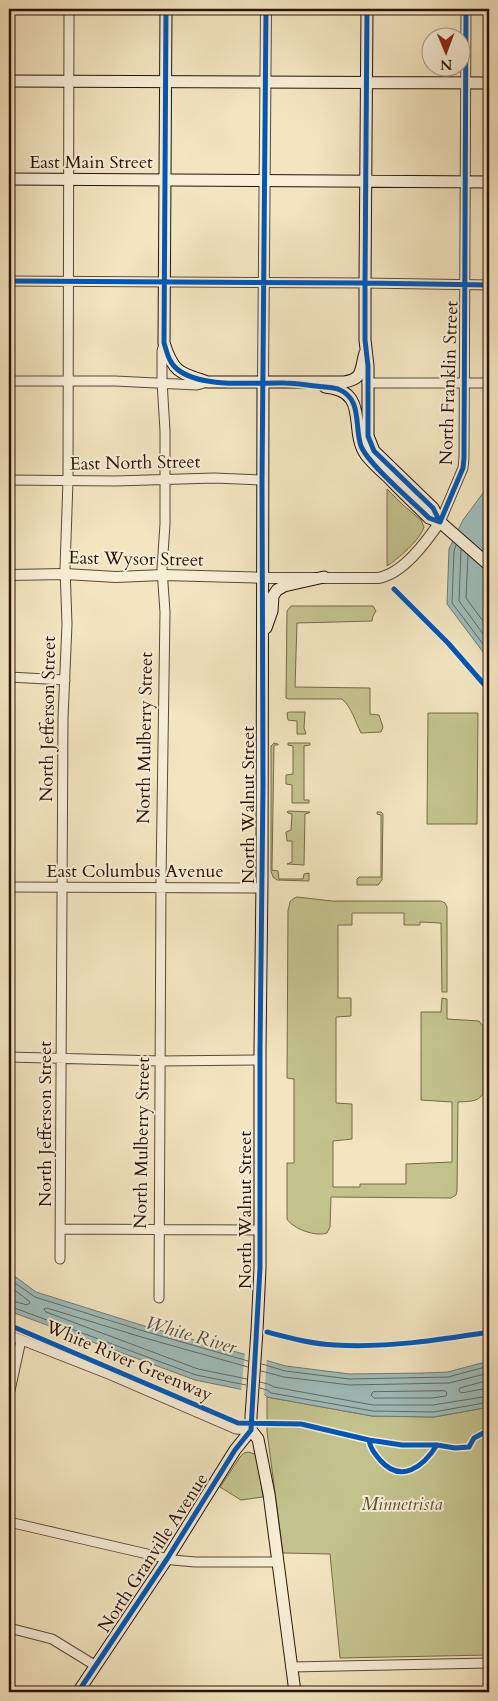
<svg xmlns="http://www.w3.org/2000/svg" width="498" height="1701" font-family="Cardo,serif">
<rect width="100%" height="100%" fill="#f2e5c0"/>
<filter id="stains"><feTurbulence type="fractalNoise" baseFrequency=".004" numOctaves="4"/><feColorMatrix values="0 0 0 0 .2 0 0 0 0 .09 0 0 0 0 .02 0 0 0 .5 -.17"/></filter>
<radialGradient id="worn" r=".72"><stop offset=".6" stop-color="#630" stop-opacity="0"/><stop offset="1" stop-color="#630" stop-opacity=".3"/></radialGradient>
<path fill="#c3c28d" stroke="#766a48" d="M387,489l16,16 18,15 3,7c-4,13 -26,32 -37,39z
M291,606h82l3,5 -3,5 -1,5 -75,2 -2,64 75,1v26l9,1 4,12 -2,5 -20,1c-6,-12 -9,-25 -19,-34h-53l-3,-1 1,-87z
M289,712h16l-1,16 2,6h-9v-13l-9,-1 -1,-7z
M428,713h50l-1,111h-50z
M274,743l4,1v1h-4l-2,125 6,1 1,8h24l1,-5 5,-1v8l-32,-1 -4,-3 -2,-6v-125z
M288,743h22v2l-6,1v54h5v3h-17v-18l-6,-1v-9l7,-1v-28l-5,-1z
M289,811l21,1 -1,1 -4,1 -1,51 -17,-1 5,-2v-21h-5l-1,-9 5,-2 1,-16 -4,-1 -1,-1z
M377,812h4l2,2 -1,66 -4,5h-21v-6l2,-2h22v-62l-4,-1z
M297,897l35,4h109l4,2 2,4v85h-5l-1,-69 -21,-1v3h-16v-12h-52v12h-14v73h13v18l-15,1v86l16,1v35l-19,2v46h27v-3h46v-20l46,-2v-60l-31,-2v-88h20l1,-14 5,1v20l32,2 4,5v68c-6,9 -15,7 -25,8l-1,89 -1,4 -5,3 -120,-1 -1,30 -3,6c-11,4 -34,-4 -40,-14v-56h7v-84l-7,-1 1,-168c3,-7 -1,-9 9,-13z
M267,1397l105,19 62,1 55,-10v251v-3l-149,3 -10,-104 -47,-1 -16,-121z
M248,1452l7,2 2,3 6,40 -22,3 -21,-13 20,-30 4,-4z"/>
<path fill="#9ebdbb" stroke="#707972" d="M489,485v175l-42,-56 2,-55 14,-29z
M9,1272l27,20 105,33 145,41 64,8 73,-1 25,-1 41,-11v46l-55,10 -62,-1 -105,-19 -3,-3 -69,-14 -186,-69z"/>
<path fill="#f2e5c0" d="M245,1352l22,6 -3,39 -23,-5z"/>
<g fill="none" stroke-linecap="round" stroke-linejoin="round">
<path stroke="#646860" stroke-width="1" d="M456,545l-2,6 -2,52 37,49
M461,550l-2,51 30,41
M468,555l-2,43 23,31
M9,1279l26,18 105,33 108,31
M9,1286l20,15 1,2 -3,2 -18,-5
M9,1306l187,69 50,10
M262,1364l23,7 65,8 98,-2 41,-11
M261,1371l23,6 66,8 99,-2 40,-10
M247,1379l-49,-10 -152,-57 -2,-3 3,-1 91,28 110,31
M489,1380l-29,8 -1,2 2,3 28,-5
M260,1382l8,2 6,3 99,18h60l56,-9
M260,1388l7,2 4,3 102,18 61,1 55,-10
M445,1391l2,2 -1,3 -14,2h-58l-3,-3 2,-3z"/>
<g stroke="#5c4833" stroke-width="11">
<path id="minor" d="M9,281l356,2 124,2
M9,381h106l82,4 11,-3
M367,383h122
M9,480l106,1 99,-3 48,2
M440,522l23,-54 1,-10 2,-449
M9,677l56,3
M9,887l253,1
M9,1057l152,4 99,-1
M61,1229l199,1
M60,1259l3,-541 4,-94 -2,-56 3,-87 1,-472
M159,1298l2,-419 4,-267 -3,-43 3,-45v-93l-3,-50v-30l2,-7
M9,1335l102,40 125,54 15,1
M9,1395l12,-55
M9,1522l164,38 22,2h82
M9,1628l43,11 44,27
M291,1667l198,-4"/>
</g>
<g stroke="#5c4833" stroke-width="12">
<path id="tertiary" d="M263,382l3,-373
M9,575l56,-1 51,3 47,-2 109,3h106c25,-4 48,-36 62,-56"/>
</g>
<g stroke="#2a1304" stroke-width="13">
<path id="secondary" d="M166,9l-2,334c9,29 15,30 44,39h136c20,-3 16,-13 21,-29
M367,9l-2,274v57l3,26v70l6,15 59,57 7,14
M9,81l480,2
M9,179l480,3
M263,382l-1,498 -2,170v218l-3,63 -6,85v14l7,9 11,55 26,198
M325,387c46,4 23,43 41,68 6,8 14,15 22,22 13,14 27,27 41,41l11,4 49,43
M266,628l6,-17 1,-15 4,-6 7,-4 40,-9
M78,1692l89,-133 68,-109 16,-20"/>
</g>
<use href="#minor" stroke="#f7eed6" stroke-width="9"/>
<use href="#tertiary" stroke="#f7eed6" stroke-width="10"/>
<use href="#secondary" stroke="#f7eed6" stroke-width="11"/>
<g stroke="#f7eed6" stroke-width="8">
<path id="cycleway" d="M166,9l-2,334c3,9 5,20 13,26 24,20 78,13 108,14 11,0 20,2 30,3 8,1 16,1 23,3 25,10 16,37 23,57 7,18 52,56 68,72l11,4
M367,9l-2,274v57l3,26v70l6,15 59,57 7,14
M9,281l356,2 124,2
M440,522l23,-54 1,-10 2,-449
M394,589l54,54 41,47
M9,1325l229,98 63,1 68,16 33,5h35l18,3 14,-1 5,-9 15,-8
M267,1332c23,6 45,12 68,13 52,3 104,-5 154,-13
M369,1440c1,8 6,14 11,20 21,24 43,7 57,-15
M78,1692l89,-133 68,-109 16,-20 9,-162v-218l3,-264 -1,-303 4,-474"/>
</g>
<use href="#cycleway" stroke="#0057b8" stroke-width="5"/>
</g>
<g text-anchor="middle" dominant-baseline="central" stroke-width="4" stroke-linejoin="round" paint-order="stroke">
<g font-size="18" fill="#2a1304" stroke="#f7eed6">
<text x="91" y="162">East Main Street</text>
<text transform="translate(449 383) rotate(-88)">North Franklin Street</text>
<text transform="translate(135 463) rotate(-1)">East North Street</text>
<text transform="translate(136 559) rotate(1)">East Wysor Street</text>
<text transform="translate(48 719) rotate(-89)">North Jefferson Street</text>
<text transform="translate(145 738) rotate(-89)">North Mulberry Street</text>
<text transform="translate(248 805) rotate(-90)">North Walnut Street</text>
<text x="135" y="871">East Columbus Avenue</text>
<text transform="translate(45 1124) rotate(-90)">North Jefferson Street</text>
<text transform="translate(142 1143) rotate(-89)">North Mulberry Street</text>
<text transform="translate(245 1210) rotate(-90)">North Walnut Street</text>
<text transform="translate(129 1361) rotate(23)">White River Greenway</text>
<text transform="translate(153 1553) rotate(-57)">North Granville Avenue</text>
</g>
<g font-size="18" font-style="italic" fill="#605034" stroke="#f7eed6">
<text x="402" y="1504">Minnetrista</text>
</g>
<g font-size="19" font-style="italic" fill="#534e44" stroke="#f7eed6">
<text transform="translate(191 1335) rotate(16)">White River</text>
</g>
</g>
<rect width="498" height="1701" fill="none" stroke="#f2e5c0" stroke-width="30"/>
<rect x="10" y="10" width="478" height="1681" fill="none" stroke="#2a1304" stroke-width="2.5"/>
<rect x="15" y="15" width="468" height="1671" fill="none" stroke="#2a1304"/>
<g transform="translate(446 52) rotate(179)"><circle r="24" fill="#f7eed6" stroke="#a59682"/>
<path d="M0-4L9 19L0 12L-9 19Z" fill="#8f2418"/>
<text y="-8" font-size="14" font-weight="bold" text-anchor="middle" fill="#2a1304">N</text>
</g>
<rect width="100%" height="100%" filter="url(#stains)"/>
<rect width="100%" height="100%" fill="url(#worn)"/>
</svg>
